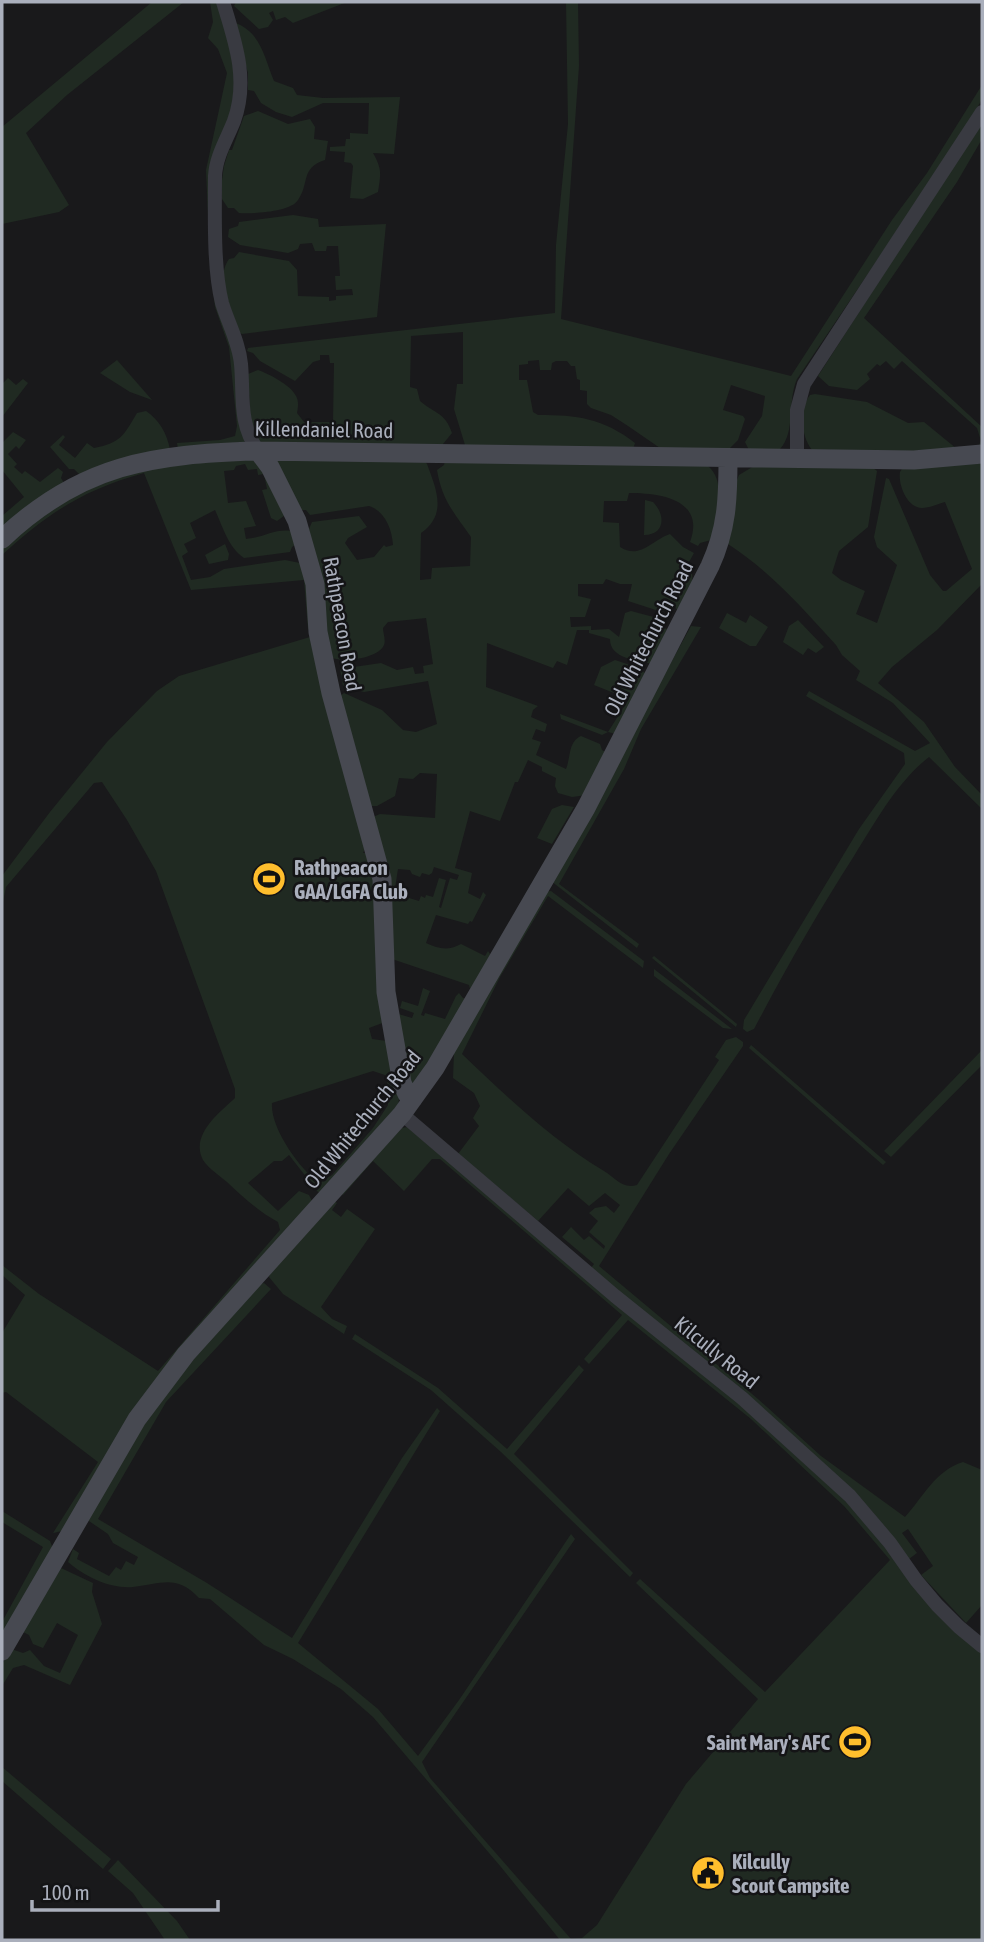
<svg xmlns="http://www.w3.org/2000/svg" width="984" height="1942" font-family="'Asap Condensed',sans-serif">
<rect width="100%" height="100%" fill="#19191b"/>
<path fill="#202a22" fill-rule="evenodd" d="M152,2h32l-117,93 -41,38 43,72 -10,7 -57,12v-97z
M210,2h9l17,61 -4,48 -22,57 21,169 15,102 -2,3 -66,7 -1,-6 43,-3 15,-4 2,-10 -8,-79 -14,-40 -5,-47 -4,-90 21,-97 -9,-24 -10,-11 5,-16z
M236,2h111l-54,21 -8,-6 -9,3 -3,-9 -4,2 4,7 -5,7 -9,2 -25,-23z
M566,2h12l1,64 -18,253 230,57 101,-156 35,-47 55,-88v14l-15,28 -170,252c-10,22 -1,53 -17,70l-31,1 -4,-8 17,-26 3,-20 -34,-11 -8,25 20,6 2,3 -7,21 -10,10 -68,-2 -32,-22 -17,-11 -20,-7 -4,-4v-13l-7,-1v-10l-3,-1 -2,-13h-4l-4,-5h-11l-4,2 -1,7h-11l-1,-10 -11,1v3l-9,1v15h8l6,32 5,3c39,0 65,3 97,28l-2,6 -168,-4 -11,-36 3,-25h6v-52l-52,4 -1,51 7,2 3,12c15,13 25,11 32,32l-9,11v3l-183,-4 -9,-15 -3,-54 10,-4c11,4 33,15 38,26 3,5 2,12 1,17l7,9h29l1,-59h-4l-1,-8h-9v5l-7,2 -18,19 -35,-20 -7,-8 -6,-2 1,-3 307,-35 1,-68 12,-121z
M233,22c28,9 31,35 41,59l19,7 4,7 26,3 77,-1 -6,57 -21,-1c9,16 8,20 5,39l-15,7 -13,-1 3,-32 -2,-3 -7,-1 1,-10 -15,-1v-4l15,-1 1,-7h4v-6l18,1 1,-31h-46l-31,14 -16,-5 -15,-9 -7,-12 -6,-1v-17z
M258,111l30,13 22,-5 5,8 -1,12 14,2 -3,19c-25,8 -15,23 -27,40 -7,12 -46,14 -59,13l-5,-5h-6l-6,-9v-19l2,-14 5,-16h3l12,-34z
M982,121v18l-25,43 -93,136 118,109v23l-31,5 -139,-5c-11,-13 -13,-41 -2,-55l5,-1 52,8 41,21 16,-1 33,27 21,-2 3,-6 -4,-13 -75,-67 -8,8 -8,-8 -6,5 -3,-2 -10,10 3,5 -13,11 -28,-4 -11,-10z
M293,215l25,4 1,8 67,-3 -9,93 -135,17 -6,-4c-7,-21 -21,-51 -7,-71l5,-1 5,-6 50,9 8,9 1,26 31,1v4l7,-1v-4l17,-1 -1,-6 -16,1 -1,-14h5l-2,-30h-11l-1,5h-11l-3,-8 -12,1 -2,5 -10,4 -48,-8 -12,-8 1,-8 9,-3 1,-4z
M117,360l35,40 -22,-8 -30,-19z
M8,378l8,7 7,-6 5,4 -26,34v-33z
M146,411c13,9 21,22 24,39l-90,25 -6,-6h-5l-19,-22 13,-12 2,2 -6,8 16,13 12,-15 7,5c27,-5 30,-13 43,-35z
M13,432l13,8 -7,9 -3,-3 -8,8 9,10 -3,3 8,7 3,-3 15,11 18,-14 5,4 -2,6 3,5 -62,48v-15l22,-19 -22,-27v-27z
M251,458l11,6 26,49 -11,8 -6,-3 -9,-28 5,-1 -3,-15 -6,1 -1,-6 -9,1 -3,-6 -9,2 -2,4 -10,1 4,32 18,-2 10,25 -12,2 2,11c21,-2 25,-11 50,-8l3,11 -7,5 -2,5 -46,6c-16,-11 -21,-31 -29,-48l-25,13 6,15 -12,6 4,8 -6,4 9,24 19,-3 14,-8 61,-9 20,4 6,64 -3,1 -4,-49 -113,10 -47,-117c-61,17 -96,40 -142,82v-8l52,-44 88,-35z
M277,458l147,2 3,4c9,25 21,50 -6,69l-1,47 11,-1 1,-11 38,-2 1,-29c-17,-24 -29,-37 -34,-67l7,-5 1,-5 263,6c20,17 7,51 3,74l-11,3 -2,3 -8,-4c16,-43 -31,-49 -61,-49l-2,8h-23l-1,21 16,1 1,24c20,13 32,-7 50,-13l13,13 11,6 -6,11c11,17 -1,32 -9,49l-5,-8 -12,7 -34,-11 4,-17h-12l-14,-5 -3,5h-25v12l13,3 -6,18h-15l1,10 20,-1v4l18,-1 10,8 6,-24 6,-2 30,8 3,9 3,1 -15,35c-15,-4 -42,-5 -42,-25l-21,-6v-3h-12l-10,35 -10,-4 -4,7 -66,-25 -1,44 52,19 -5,4 -2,7 16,7 -2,8 -9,-3 -4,10 9,3 -5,13 30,14c5,-12 2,-27 15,-33l19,8 2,6 5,3 -20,42 -15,2 -14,-4 -3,-7 1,-8 -14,-7v-4l-14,-7 -10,22h-3l-15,39 -30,-10 -15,57 17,5 -4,20 12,6 3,-7 3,3 -14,27 -2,-1 -2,3 -32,-9 -10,28c13,6 22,8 35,1l24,12 3,-5 4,6 -22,32 -1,-4 -77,-26 -2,-59 6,-6 23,7 2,-5 4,2 1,-3 7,2 6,-19 7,2 -7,27 2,1 9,-30 7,2 2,-5 -25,-8 -2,6 -3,2 -7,-2 -2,4 -8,-3 -2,-4 -12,-1 -3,19 -4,-4 -18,-67 7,-3 55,4 2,-44 -17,-1 -7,6 -14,-1 -4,18 -18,10h-6l-31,-110 4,-3 38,17 21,20 13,2 21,-8 -9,-43 -64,11 -21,-6 -3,-17 41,-6 16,7 16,-3 2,7 9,-1 -1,-7 10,-2 -7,-46 -38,4 -5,6c0,5 3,12 1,17 -6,14 -43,18 -54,12l-21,-128 3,-7 47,-6 8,11 -19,11 -3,5 12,17 17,-3 10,-12 2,2 7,-2c-1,-16 -8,-34 -24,-39l-59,9 -4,-5h-7l-24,-47z
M982,461v123l-45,46 -45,37 -14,16 46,39 31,45 27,28v14l-53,-52c-32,25 -53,64 -75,99 -36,56 -69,114 -100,173l-7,3 -4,-3 1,-9 115,-191 46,-65 -1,-11 -98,-57 3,-5 106,60 15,-8 -37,-40 -37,-23 4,-9 -18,-16 -6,-10c-34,-37 -65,-73 -108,-101l7,-59 4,-10 15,-9 118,1 5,4 -9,56 -29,24 -7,22 9,7 24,11 -9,23 21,9 20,-58 -20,-18 -3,-10 12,-59 3,1 41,96 13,16h3l26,-22 -27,-67c-7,2 -16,6 -23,6 -15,0 -24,-23 -22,-36l3,-5z
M645,500l8,2c13,13 12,33 -9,33z
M225,544l4,10 -1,6 -19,4 -4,-9z
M727,613l19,10 4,-8 18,12 -12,19h-6l-31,-18z
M798,620l26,27 -8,6 -8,-5 -5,7 -20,-13 6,-16z
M691,626l10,1 -60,102 -17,40 -65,115 80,60 -2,4 -86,-67z
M310,637l58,205 -5,11h5l9,16 8,153 -16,6 3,11 15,2 12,57 -1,10 -76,85 -4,-1 -29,-37 -7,6h-8l-26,22 30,28 21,-20 10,4 4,8 -251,328 -9,2 45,-71 -92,-70 -4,1v-60l23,-38 -23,-20v-10l37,29 119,77 122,-141 -2,-8c-20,-11 -35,-25 -51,-40 -7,-6 -19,-14 -24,-22 -13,-25 16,-47 32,-62v-9l-79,-218 -29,-51 -25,-38 -8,1 -88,104 -4,20v-31l48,-64 57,-70 50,-51 22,-15zM373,1071l12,4 3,11v19l-15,23 -41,47 -13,8c-19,-14 -49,-55 -47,-80z
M615,660l24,8 6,5 -29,61 -8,-2 -6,3 -41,-16 -1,-5 48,18 21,-33 -35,-14 7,-18z
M562,805l12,2 -22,37 -15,-6 15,-29z
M551,891l93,70 -1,7 -95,-72 -48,81 -38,77c45,43 89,85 142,117 13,8 18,18 33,14l82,-125 -4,-3 11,-17 10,-3 7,5v4l-74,108 -70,112 159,133 63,57 84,61c19,-21 30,-46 58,-55l19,8v135l-16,18 -45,-48 12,-9 -25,-37 -6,4 15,20 -8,6 -39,-50 -23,-23 -256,-218 3,-4 -32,-27 9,-10 13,13 5,-4 15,13 1,-3 -16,-14 9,-11 -9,-8 6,-5 11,-2 8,7 6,-8 -15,-12 -16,13 -21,-18 -30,33 -80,-67 21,-28 -6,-8 7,-12 -6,-13 -21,-15 1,-25 90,-161z
M654,956l83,68 -1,3 -84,-69z
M654,969l78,60 -9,-1 -69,-52z
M423,988l7,3 -9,24 3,1 1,-3 20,6 11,-23 3,-3 4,5 4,1 -53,85 -3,-1 -16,-70 17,5 2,-5 -14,-5 2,-7 16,5z
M751,1045l135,117 -3,3 -134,-117z
M982,1050v15l-91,92 -7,-6z
M407,1127l323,266 108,100 144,158v289h-422l-59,-73 -128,-150 -32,-28 -48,-30 -29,-14 -54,-46 -11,-1c-23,-24 -37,-14 -66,-11 -22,2 -48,-10 -65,-25l5,-13 6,4 -2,6 32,17 7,-9 5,3 5,-9 8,4 4,-8 -25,-14 -5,-9 -22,-15 78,-129 97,-106 3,-1 7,6 -105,113 -68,117 109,64 85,55 110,-180 35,-50 3,3 -142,232 80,66 40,47 41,-56 112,-166 4,5 -153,223 8,16 141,161 11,-1 15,-13 89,-141 72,-85 -122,-116 4,-4 125,113 125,-132 -46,-54 -93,-87 -123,-99 -39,44 -5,-5 38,-44 -182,-156h-8l-28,32 -31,-30 -30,34 -3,-2 62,-65z
M333,1200l4,3 -5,7 9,7 6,-8 28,20 -54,78 11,12 15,7 -3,8 -61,-40 -14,-17 2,-6z
M355,1334l83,54 69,61 72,-84 5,5 -70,84 119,119 -3,4 -129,-125 -70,-62 -79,-51z
M2,1511l48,30 3,8 -51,90v-17l41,-75 -41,-25z
M61,1568l32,15 -1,9 10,32 -32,61 -46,-20 -11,3 -11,18v-22l9,-15 12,4 7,-3 14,16 16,7 18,-38 -21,-12 -14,25 -10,-4 -4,-9 -6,-3z
M2,1767l109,92 -8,10 -101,-88z
M118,1860l59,61 13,19h-25l-32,-47 -25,-22z"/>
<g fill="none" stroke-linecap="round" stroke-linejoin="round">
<path stroke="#393a41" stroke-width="14" d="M223,2c12,39 26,78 11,119 -7,18 -18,35 -19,55 0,37 -2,91 7,127 6,20 17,39 19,61 3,32 -3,58 17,87
M797,460v-50l7,-26 178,-272
M402,1114l213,182 127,102 108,98 40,47 26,37 21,25 22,22 23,19"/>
<path stroke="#474951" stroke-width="19" d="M258,451l12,16 27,54 18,63 3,48 13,61 51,186 4,113 16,91 5,11 6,5
M2,539c79,-75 151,-85 256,-88l656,9 68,-6
M2,1651l135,-232 49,-65 216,-240 33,-46 151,-260 124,-242c17,-37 18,-67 18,-107"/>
</g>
<defs>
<g id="stadium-disc" transform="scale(1.75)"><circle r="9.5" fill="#ffbe2d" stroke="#141416"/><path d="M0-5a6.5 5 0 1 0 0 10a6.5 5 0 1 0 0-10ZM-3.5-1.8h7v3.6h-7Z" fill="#111"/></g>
<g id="civic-disc" transform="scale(1.75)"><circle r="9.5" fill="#ffbe2d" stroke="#141416"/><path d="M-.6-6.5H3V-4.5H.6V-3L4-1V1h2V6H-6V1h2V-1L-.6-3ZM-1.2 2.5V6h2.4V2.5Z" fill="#111"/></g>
</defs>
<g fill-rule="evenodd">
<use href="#stadium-disc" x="269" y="879"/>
<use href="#stadium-disc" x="855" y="1742"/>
<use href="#civic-disc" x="708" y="1873"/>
</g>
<g text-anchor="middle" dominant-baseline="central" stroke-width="5" stroke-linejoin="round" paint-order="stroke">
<g font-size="21" fill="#aaafbc" stroke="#141416">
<text transform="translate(324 429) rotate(1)">Killendaniel Road</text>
<text transform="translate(343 624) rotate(80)">Rathpeacon Road</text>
<text transform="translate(648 638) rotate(-63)">Old Whitechurch Road</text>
<text transform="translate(362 1119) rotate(-51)">Old Whitechurch Road</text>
<text transform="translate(717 1352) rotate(39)">Kilcully Road</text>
</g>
<g font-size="21" font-weight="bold" fill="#aaafbc" stroke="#141416" text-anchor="start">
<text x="294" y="867">Rathpeacon<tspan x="294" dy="24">GAA/LGFA Club</tspan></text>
<text x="830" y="1742" text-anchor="end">Saint Mary's AFC</text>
<text x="732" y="1861">Kilcully<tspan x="732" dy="24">Scout Campsite</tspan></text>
</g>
</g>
<rect width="984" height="1942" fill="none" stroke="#aaafbc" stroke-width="7"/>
<path d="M32 1900v10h186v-10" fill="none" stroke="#aaafbc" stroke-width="3.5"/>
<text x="42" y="1900" font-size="21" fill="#aaafbc" stroke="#141416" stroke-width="5" paint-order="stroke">100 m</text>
</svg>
